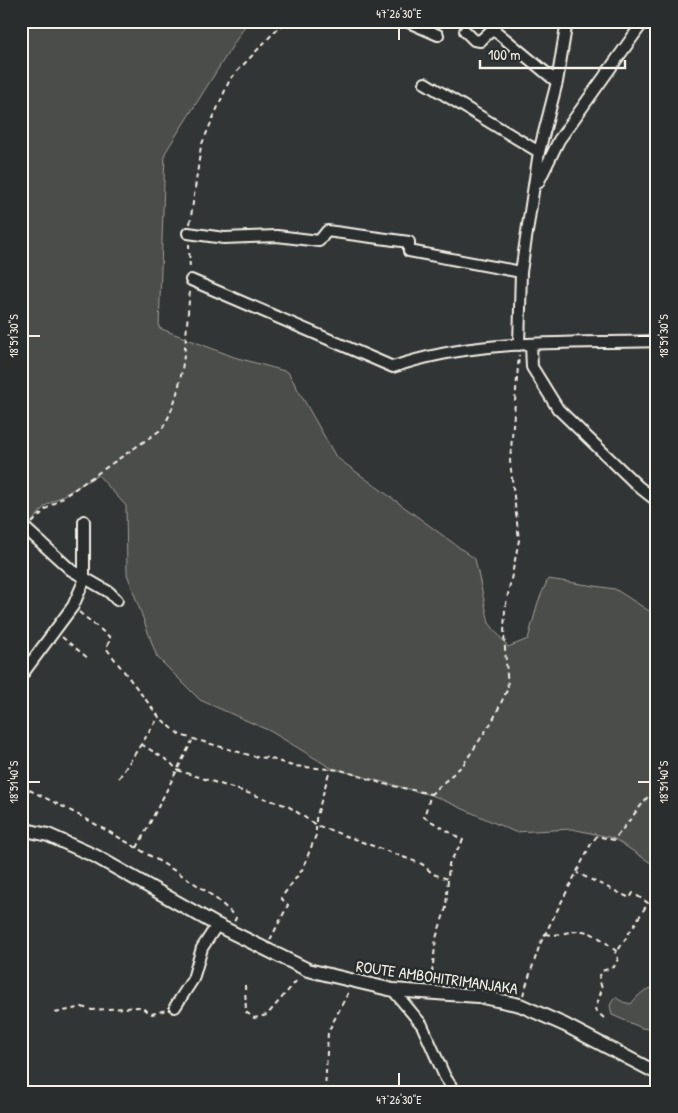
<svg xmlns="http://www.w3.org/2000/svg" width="678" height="1113" font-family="'Patrick Hand',sans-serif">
<rect width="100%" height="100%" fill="#323535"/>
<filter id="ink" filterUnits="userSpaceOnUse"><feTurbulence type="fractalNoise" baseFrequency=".02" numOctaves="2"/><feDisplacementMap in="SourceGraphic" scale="10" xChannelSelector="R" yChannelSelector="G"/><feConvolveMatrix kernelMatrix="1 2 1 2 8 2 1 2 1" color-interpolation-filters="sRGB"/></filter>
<g filter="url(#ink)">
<path fill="#4b4d4c" stroke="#a09f9a" d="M21,21h237l-13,5 -80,127 -6,175 75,29 54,15 48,85 139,102 14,64 19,24 20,-8 10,-37 10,-23 67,10 42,27v251l-44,-29 -41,-9 -57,3 -81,-36 -103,-28 -61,-37 -70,-31 -43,-43 -30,-83 -1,-68 -28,-31 -53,31 -24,29z
M657,987v43l-15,-2 -30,-13 -2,-10 5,-8 8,5 8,2c7,-9 14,-16 26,-17z"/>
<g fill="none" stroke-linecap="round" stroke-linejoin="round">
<g stroke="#f4f1e8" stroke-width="14">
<path id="minor" d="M406,21l32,14
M465,31l9,9 6,1 13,-12 64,53
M425,83l114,69
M538,183l21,-43 85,-119
M188,233l36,5 53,-2 42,5 8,-10 82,11v9l112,21
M191,280l202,87c84,-29 176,-23 264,-26
M519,345l2,-73 18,-120 18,-70 10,-61
M531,345l1,22 26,42 81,78 18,14
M26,529l45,41 38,22 8,8
M21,676l52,-70 11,-25v-60
M393,990l29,35 23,52 10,15
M175,1007l18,-28 9,-31 15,-23"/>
</g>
<g stroke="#f4f1e8" stroke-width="16">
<path id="tertiary" d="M21,829l27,6 47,21 122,69 91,45 85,20 85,6 42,9 45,20 92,48"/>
</g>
<path stroke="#f4f1e8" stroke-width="2" stroke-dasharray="5 4" stroke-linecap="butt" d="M190,224l11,-78 29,-67 49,-52 13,-6
M189,244l1,27
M32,523l14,-14 116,-80c24,-39 23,-93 28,-138
M79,612l32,26 -5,10 53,69 21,18 76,22 13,1 23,8 49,4 43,14 47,10
M62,637l27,22
M141,744l29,18 7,8 111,36 28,19 106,39 11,10 15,5
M119,778l40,-61
M21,786c49,23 95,49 141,77 26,16 54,32 74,55l-2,4
M137,848l55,-107
M546,934c12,3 24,-4 36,-3 12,1 26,13 35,21l31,-49 -15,-10 -3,5 -53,-25
M270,940l18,-35 -7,-7 21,-28 14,-35v-16l14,-50
M431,982l5,-44 10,-30 3,-44 14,-24 -39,-23 7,-23 32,-29 30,-45 15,-32 -4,-53 1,-26 14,-69 -9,-79 9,-106
M245,985l1,27 8,6 13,-3 31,-36
M523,995l17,-51 51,-100 6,-8 17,4 43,-55
M55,1013l27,-6 10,3 48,-3 12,7 14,-4
M604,1018l-9,-8 7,-21 -3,-11 3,-7 12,-4 4,-8 -3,-7
M325,1092l3,-60 21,-41"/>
<use href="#minor" stroke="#2a2d2e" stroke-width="10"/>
<use href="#tertiary" stroke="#2a2d2e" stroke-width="12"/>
</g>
</g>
<path fill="none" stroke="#f4f1e8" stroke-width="2" d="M399,28v12M28,336h12M638,336h12M28,782h12M638,782h12M399,1073v13"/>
<g text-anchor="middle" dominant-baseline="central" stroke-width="5" stroke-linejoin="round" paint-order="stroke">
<g font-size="16" fill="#f4f1e8" stroke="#2a2d2e">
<text transform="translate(437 977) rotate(8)">ROUTE AMBOHITRIMANJAKA</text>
</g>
</g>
<rect width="678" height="1113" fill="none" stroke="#2a2d2e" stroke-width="55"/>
<path d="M480 60v8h145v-8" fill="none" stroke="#f4f1e8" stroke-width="2.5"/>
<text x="488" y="60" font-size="15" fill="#f4f1e8" stroke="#2a2d2e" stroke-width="4" paint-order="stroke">100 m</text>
<rect x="28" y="28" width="622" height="1058" fill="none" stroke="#f4f1e8" stroke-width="2"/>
<g font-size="12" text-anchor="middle" fill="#f4f1e8">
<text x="399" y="18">47°26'30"E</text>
<text transform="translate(14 336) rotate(-90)" y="4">18°51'30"S</text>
<text transform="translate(664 336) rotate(-90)" y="4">18°51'30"S</text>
<text transform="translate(14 782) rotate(-90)" y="4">18°51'40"S</text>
<text transform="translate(664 782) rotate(-90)" y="4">18°51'40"S</text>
<text x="399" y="1104">47°26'30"E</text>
</g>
</svg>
